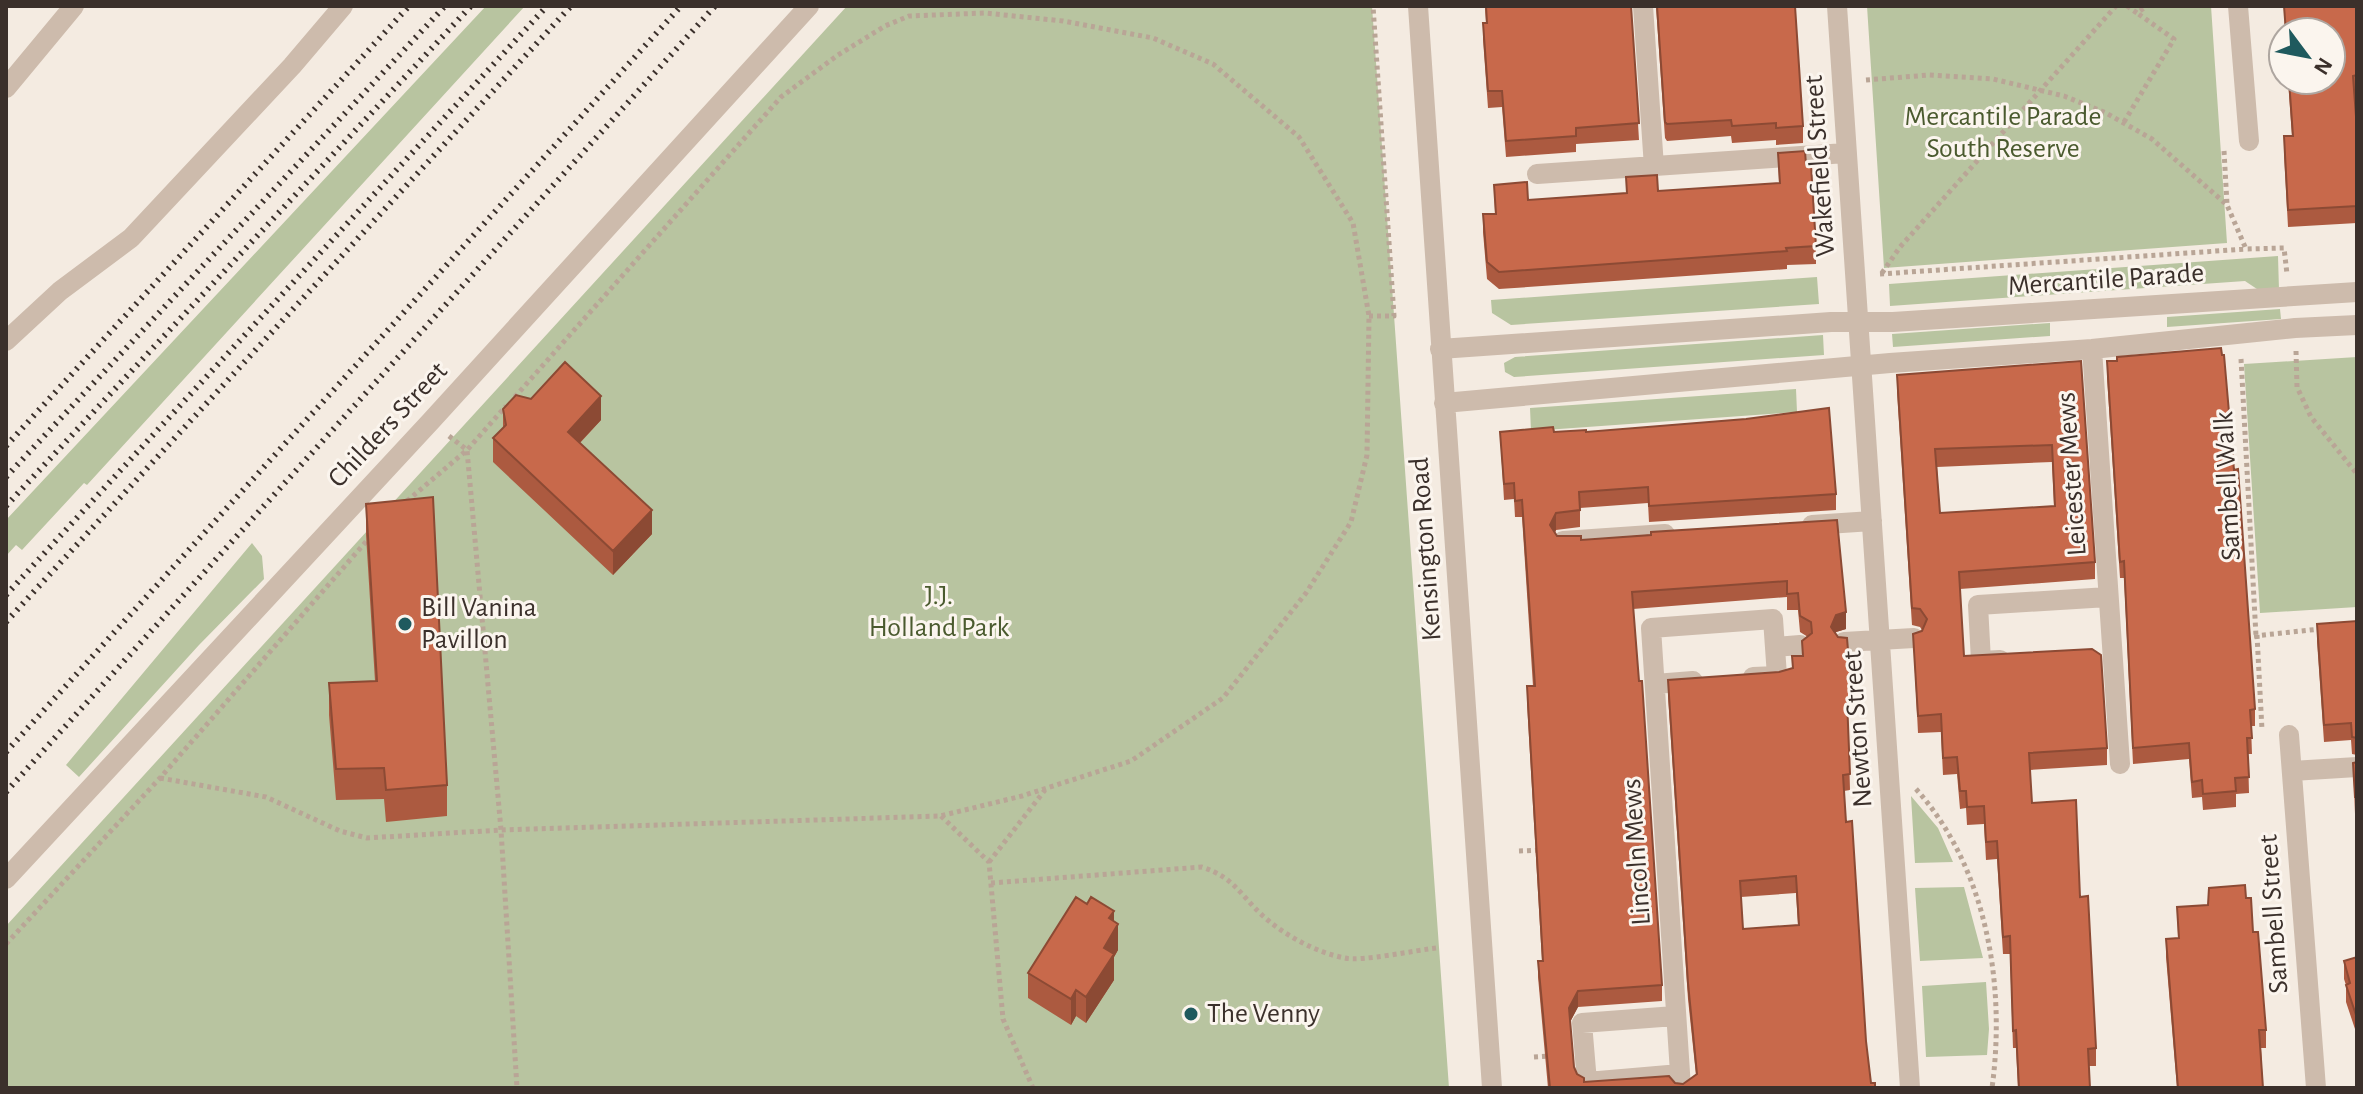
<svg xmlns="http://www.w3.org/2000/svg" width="2363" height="1094" font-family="'Alegreya Sans',sans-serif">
<rect width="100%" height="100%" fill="#f4ebe1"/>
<path fill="#b8c4a0" d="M486,6h39l-438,479 -3,-2 -62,67 -6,-5 -10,11v-36z
M847,6h525l77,1082h-1443v-162z
M1867,6h344l16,237 -343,25z
M2278,256l1,34 -19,1 -15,-10 -355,25 -1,-22z
M1817,277l2,27 -308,21 -19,-12 -1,-13z
M2280,309l1,10 -114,8v-10z
M2050,323v13l-157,11 -1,-13z
M1823,335l1,20 -310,22 -9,-5 -1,-9 11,-6z
M2357,357v250l-97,6 -16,-249z
M1796,389l1,23 -266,19 -1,-23z
M252,543l10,13 2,23 -65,66 -120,132 -13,-12z
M1911,796l27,32 15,34 -38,1z
M1964,887l19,71 -63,3 -5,-73z
M1986,982l3,47 -2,26 -61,2 -4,-71z"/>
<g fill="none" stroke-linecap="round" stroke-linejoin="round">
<path stroke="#b9a596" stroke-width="5" stroke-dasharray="4 4" stroke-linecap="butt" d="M2127,6l10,7 10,-7
M1866,80l63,-5 64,4 71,17 42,17 46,26 75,66 19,44 38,-1 3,26
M2124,122l50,-83 -37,-26
M2224,151l3,53
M1882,273l18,-26 216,-241
M1880,274l366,-25
M1369,316h25l-21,-310
M2296,351l1,36 14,30 46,57
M2241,359l15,277
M449,436l18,14 34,380 16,258
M407,501l60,-51 39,-44
M2257,635l5,95
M2254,636l66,-7
M160,778l106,19 74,34 27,7 134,-8 439,-14 82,-20 109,-35 92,-63 83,-105 45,-71 16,-67 2,-139 -16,-93 -54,-86 -86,-73 -60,-26 -90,-17 -78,-8 -76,3 -24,10 -47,29 -57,42 -268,302
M1916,789c71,79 90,197 76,299
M941,816l48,46 14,157 30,69
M1519,851l23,-1
M989,862l56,-72
M991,883l211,-16c33,11 38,28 61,49 21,19 54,37 82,42 15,4 72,-8 91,-10
M6,944l154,-166 211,-242
M1534,1057l15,-1"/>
<path stroke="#cdbbac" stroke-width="20" d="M1418,6l74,1082
M1643,6l11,161
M1837,6l73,1082
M2238,6l11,135
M6,88l68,-82
M1537,174l309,-21
M6,341l54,-50 71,-53 161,-172 51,-60
M1440,349l391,-27h62l464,-30
M2092,349l28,415
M1444,403l446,-40 202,-14 203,-21 62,-3
M1812,525l60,-4
M1563,541l102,-7
M1844,642l70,-4
M1775,647l25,-2
M2000,660l-19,1 -3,-56 130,-8
M1655,684l38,-3
M2289,735l27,353
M2292,771l65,-4
M6,879l425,-458 378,-415
M1675,1016l-93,7 5,59 93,-8
M1681,1088l-30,-460 122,-9 4,57 -24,1"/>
<path stroke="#3b302b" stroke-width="6" stroke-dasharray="2 6" stroke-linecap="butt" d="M6,446l403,-440
M6,477l439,-471
M6,506l465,-500
M6,595l541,-589
M6,622l565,-616
M6,752l675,-746
M6,792l709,-786"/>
</g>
<path fill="#ac5a40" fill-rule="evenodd" d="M1485,6h146l8,134 -63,4v8l-70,5 -4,-50 -14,1 -5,-69v-16h3z
M1656,6h139l8,120v17l-27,2v-5l-44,3 -1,-7 -64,5 -2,-3z
M2284,6h73v87h-3l3,37v93l-69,4 -4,-73v-18h8l-4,-56h43v-48h-46z
M1778,153l28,12 10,81v18l-29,1v4l-288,20 -12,-10 -4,-47v-18h12l-1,-29 34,15 98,-7v-16l32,14 121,-8z
M2081,361l14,201v17l-135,10 4,67 143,92v17l-77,5 2,33 48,94 16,151v18h-7l1,22h-72l-2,-40h-3l-3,-94h-7l-6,-95 -11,1 -2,-36 -17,1 -1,-17 -6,1 -3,-35 -14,1 -2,-43 -23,1 -5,-99 9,-4 -2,-3 -8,-2 -15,-233v-17zM2052,462l2,44 -114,7 -3,-46z
M2107,361l148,348v17h-4l1,28h-4l1,39 -13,1v13l-33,3 -1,-13 -10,1 -3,-39 -56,5 -9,-186h-4l-13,-201z
M503,409l98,11 -21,23 72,91 -39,41 -120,-113v-24l10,-10z
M1500,432h86l250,62v16l-187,12 -1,-19 -68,5v19l-24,3 -1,3 2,3 24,4 256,-20 9,109 -10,3 -1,2 17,66v16l-4,1 2,73 -6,1 2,31 20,219 5,42 4,5h-327l-10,-111v-16h4l-15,-258v-17h6l-11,-169h-7l-1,-18 -10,1zM1787,597v13h11l2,22 8,5 -6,4v15h-10v12l-13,4 -111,8v16l20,303 8,76 -13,9 -8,-1 -91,-1 -7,-8 -3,-7 -4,-45 8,-15 84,-6v-16l-29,-376zM1796,893l2,32 -55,4 -2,-32z
M366,504l81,281v31l-61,6 -2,-23 -48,1 -7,-85v-32l46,-2 -9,-146z
M2357,621v134l-5,-1 -1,-14 -27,2 -7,-101v-17z
M2357,762v52h-2l-2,-51z
M2246,898l7,34 13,98v18h-5l2,40h-86l-11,-131v-18l12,-1 -1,-31 31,-2z
M1114,921l4,29 -4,7v23l-28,43 -10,-7 -5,9 -43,-27v-25z
M2357,957v78l-11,-33v-17l-2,-6v-18z"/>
<path fill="#8c4a34" d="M601,396v24l-33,35v-23z
M652,510v24l-39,41v-24z
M1556,513v17l-6,11v-16z
M1846,612v17l-10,3 -5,12v-17l5,-12z
M1114,911v21l4,-8v26l-4,7v23l-28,43v-26l18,-49 5,-30z
M1076,990v26l-5,9v-26z
M1578,991v16l-9,17v-16z"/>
<path fill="#c8694b" stroke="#8c4a34" stroke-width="2" fill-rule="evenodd" d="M1486,6h145l8,117 -63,5v8l-70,5 -4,-50h-14l-5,-68h4z
M1657,6h138l8,120 -27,2v-5l-44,3 -1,-6 -64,4 -2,-2z
M2284,6h73v69l-4,1 4,54v76l-69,4 -4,-74h9l-4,-56h42v-48h-45z
M1805,151l1,14h5l5,81 -30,2 1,3 -288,21 -12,-10 -4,-48h13l-2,-29 33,-3 1,18 99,-7 -1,-16 31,-2 1,16 122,-8 -2,-30z
M2221,348l1,7h2l10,115 4,-1 17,240 -5,1 2,28h-5l2,39 -14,1 1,13 -33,3 -1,-14 -10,2 -3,-39 -56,5 -9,-187 -4,1 -13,-201h10v-4z
M2081,361l14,201 -136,10 5,84 128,-7 9,6 6,93 -78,5 3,50 44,-3 4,97 8,-1 8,152 -8,1 2,39h-71l-3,-58 -3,1 -3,-95 -7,1 -6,-96 -11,1 -2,-36 -17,1 -1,-16h-6l-3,-34 -14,1 -2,-44 -23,2 -5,-82 9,-3 5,-12 -7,-10 -8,-1 -15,-233zM2052,445l3,61 -115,7 -5,-64z
M565,362l36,34 -33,36 84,78 -39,41 -120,-113 13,-13 -3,-16 13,-14 15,4z
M1829,408l7,86 -187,12 -1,-19 -69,5 1,18 -24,3 -6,12 7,11h24v4l70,-5v-3l186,-12 9,92 -10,3 -5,12 7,10 9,1 5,62h-5l3,74 -7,1 3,47 6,-1 14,220 5,42h4v5h-325l-12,-127h5l-16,-275h8l-13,-186 -7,1 -1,-18 -10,1 -4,-52 53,-5 1,5 32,-2v2l160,-13zM1787,581v13l11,-1 2,23 11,6 1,11 -10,8 1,15h-11l1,12 -14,4 -111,8 20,303 9,91 -14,10 -8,-1 -6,-7 -85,6v-4l-7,-4 -3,-7 -5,-59 9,-17 84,-6 -20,-304h-3l-7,-89zM1796,876l3,49 -56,4 -3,-48z
M433,497l14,288 -61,5 -2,-22 -48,1 -7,-86 48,-2 -11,-177z
M2357,621v117l-5,-1 -1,-14 -27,2 -7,-101z
M2357,762v35h-2l-2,-34z
M2245,885l1,13h5l2,34h5l8,98h-7l4,58h-85l-12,-149 13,-1 -2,-31 31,-2 1,-17z
M1076,897l11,7 4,-7 23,14 -5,7 9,6 -14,24 10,6 -28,43 -10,-7 -5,9 -43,-26z
M2357,957v61l-11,-33 4,-2 -6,-22z"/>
<g fill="#1f5a5e" stroke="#fbf5ee" stroke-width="3">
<circle cx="405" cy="624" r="8"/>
<circle cx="1191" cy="1014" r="8"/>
</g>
<g text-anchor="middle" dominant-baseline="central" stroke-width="6" stroke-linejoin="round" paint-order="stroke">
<g font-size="28" fill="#4a5a2e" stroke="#fbf5ee">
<text x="2003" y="117">Mercantile Parade<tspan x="2003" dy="32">South Reserve</tspan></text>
<text x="939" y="596">J.J.<tspan x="939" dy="32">Holland Park</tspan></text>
</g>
<g font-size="28" fill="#3b302b" stroke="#fbf5ee">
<text transform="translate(1820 166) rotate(-94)">Wakefield Street</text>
<text transform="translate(2106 280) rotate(-4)">Mercantile Parade</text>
<text transform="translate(388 425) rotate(-47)">Childers Street</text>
<text transform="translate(2072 474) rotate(-94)">Leicester Mews</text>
<text transform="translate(2228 486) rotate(-93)">Sambell Walk</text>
<text transform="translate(1426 549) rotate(-94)">Kensington Road</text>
<text transform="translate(1858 729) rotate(-94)">Newton Street</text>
<text transform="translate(1637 852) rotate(-94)">Lincoln Mews</text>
<text transform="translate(2274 914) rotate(-94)">Sambell Street</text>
</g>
<g font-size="28" fill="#3b302b" stroke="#fbf5ee" text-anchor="start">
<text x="421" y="608">Bill Vanina<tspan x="421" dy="32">Pavillon</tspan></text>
<text x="1207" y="1014">The Venny</text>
</g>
</g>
<rect width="2363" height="1094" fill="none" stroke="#3b302b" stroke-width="16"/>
<g transform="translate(2307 56) rotate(122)"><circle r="38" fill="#fbf5ee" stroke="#aea6a0" stroke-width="2"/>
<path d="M0-6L14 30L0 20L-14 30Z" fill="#1f5a5e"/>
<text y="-12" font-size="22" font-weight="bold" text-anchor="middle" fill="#3b302b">N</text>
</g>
</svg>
